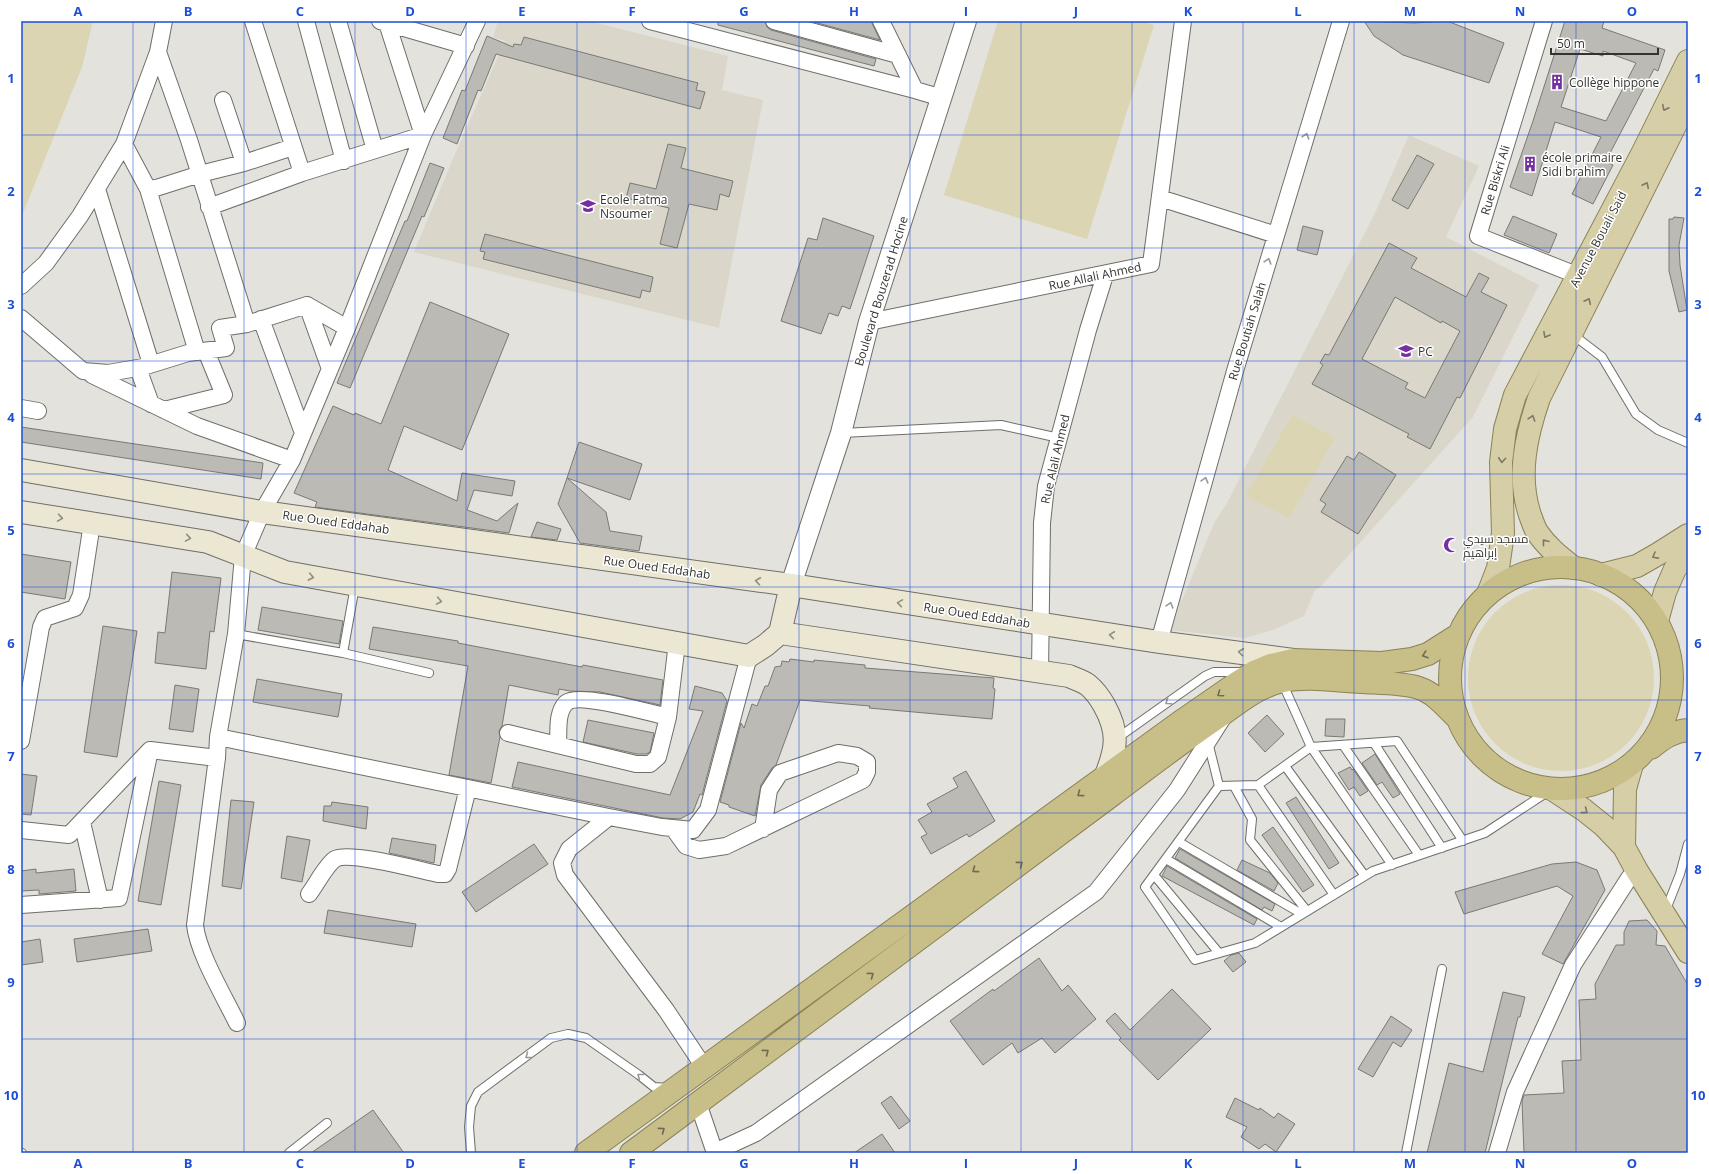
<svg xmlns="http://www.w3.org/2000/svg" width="1709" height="1174" font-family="'Open Sans',Cairo,sans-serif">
<rect width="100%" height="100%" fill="#e3e2dc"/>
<path fill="#dad7ca" d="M498,21h91l139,35 -6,34 41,10 -44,228 -305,-76 38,-91 53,-120 -12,-4z
M1409,135l70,31 -33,71 93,48 -66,132 -153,170 -5,3 -11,26 -31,14 -29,8 -75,-8 3,-33 10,3 33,-79 11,-16 149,-292z"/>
<path fill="#dbd5b3" d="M21,21h72l-11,46 -61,151z
M998,21h143l13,4 -67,214 -143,-44z
M1292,415l43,23 -46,80 -43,-22z
M1468 678a93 93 0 1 1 186 0a93 93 0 1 1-186 0Z"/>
<path fill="#bbbab4" stroke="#7a7974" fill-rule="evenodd" d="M718,21h47l2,6 4,3 105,29 -2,7 -156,-41z
M810,21h61l9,19z
M1364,21l50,2 33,-2 57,22 -15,40 -86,-28 -29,-19z
M1565,21h39l-2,7 63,22 -7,21 -4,-2 -45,86 -2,7 6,3 -20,39 -21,-10 29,-57 -46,-15 -23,74 -22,-9 23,-66zM1580,49l23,7v-5l33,12 -30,58 -45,-14z
M487,36l26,11 1,-3 7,1 3,-8 174,46 -2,7 9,2 -5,17 -204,-55 -15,37 -3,-1 -21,54 -14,-6 19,-48 3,1z
M668,144l18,4 -5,20 52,13 -4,16 -9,-3 -3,16 -28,-6 -12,44 -17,-4 9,-36 -43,-10 4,-15 26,6z
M1417,155l17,9 -26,45 -16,-9z
M430,163l14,5 -20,49 -2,-1 -72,172 -13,-5 68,-162h2z
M1513,216l44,18 -8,19 -45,-18z
M1674,217l10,1 -5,27 1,20 7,45 -8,2 -10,-41v-52h4z
M823,218l51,18 -24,73 -8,-3 -4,10 -9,-3 -8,21 -40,-13 27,-83 9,2z
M1303,226l20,5 -6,24 -20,-5z
M485,234l168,43 -3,15 -8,-2 -2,8 -157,-39 2,-7 -5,-1z
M1389,243l28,15 -6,10 55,29 13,-24 10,5 -8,14 26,13 -47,93 -3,-1 -27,52 -23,-12 2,-3 -97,-50 11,-19 -3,-2 5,-9 4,1zM1395,297l46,26 1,-2 18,10 -35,67 -20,-10 3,-5 -46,-24z
M430,302l79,32 -47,116 -58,-24 -16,44 69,31 5,-28 53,8 -3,15 -38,-6 -7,20 30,11 21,-18 -9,30 -194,-26 2,-5 -23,-9 39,-87 21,9 1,-2 26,11z
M21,427l242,36 -2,16 -240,-37z
M579,442l63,22 -12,36 -63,-22z
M1359,452l37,23 -38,59 -37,-22 5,-8 -6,-4 27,-44 7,4z
M567,478l39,34 4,19 32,5 -3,15 -59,-8 -22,-39z
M537,522l24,7 -4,11 -26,-3z
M21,554l50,8 -6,37 -44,-7z
M172,572l49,6 -7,54 -4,-1 -4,38 -51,-6 3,-31 7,1z
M262,607l81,14 -4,23 -81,-14z
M103,626l34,5 -20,126 -33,-5z
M373,627l85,14v2l124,24 1,-2 80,15 -3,25 -60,-13 -30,-1 -11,-2 -1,6 -49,-10 -7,41 -3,5 1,6 -9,46 -42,-8 19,-109 -99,-17z
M790,659l24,3v-2l51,5v3l129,10 -1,10 2,1 -3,30 -123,-11 1,-2 -70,-6 -24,65 -4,3 -11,17 -6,31 -26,-9v-2l-9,-3 21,-79 3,5 8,-24 5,2 8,-20h3l7,-19 6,-1 1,-5 7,1z
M257,679l85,15 -4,23 -85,-15z
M175,685l24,4 -6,43 -24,-3z
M695,686l27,7 5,8 -25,94 -2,-1 -7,18 -13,7 -17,-1 -151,-31 6,-25 152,33 33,-84 -14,-2z
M1267,715l17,19 -19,18 -17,-19z
M1326,719h19l-1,18 -19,-1z
M588,720l66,13 -4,19 -4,2h-9l-54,-12z
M1375,754l25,40 -7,4 -11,-16 -5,3 -15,-22z
M1350,767l2,3 1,-1 15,22 -8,5 -6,-9 -5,3 -11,-17z
M966,771l29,50 -26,16 -2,-3 -36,20 -10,-17 6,-3 -9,-14 14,-8 -5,-8 31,-17 -5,-9z
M21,774l16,2 -6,39 -10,-1z
M159,781l22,4 -20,120 -23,-4z
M1296,797l43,66 -10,6 -43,-66z
M231,800l23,2 -13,87 -19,-3z
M332,802l36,5 -2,22 -43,-8 1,-15h7z
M1273,827l41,58 -11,7 -41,-57z
M287,836l23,4 -8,42 -21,-4z
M392,838l44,7 -2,18 -45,-10z
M534,844l14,20 -72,48 -14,-20z
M1180,849l95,55 -3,7 -8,-4 -2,3 -87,-52z
M1242,860l28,13 8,10 -4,8 -37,-21z
M1576,862l21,8 8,20 -42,74 -21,-10 31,-58 -16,-10 -93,28 -9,-22 97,-28z
M1167,866l90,53 -3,6 -92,-49z
M36,869v4l38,-4 2,22 -37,3v-4l-18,1v-20z
M328,910l88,14 -4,23 -88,-14z
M1647,920l10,11 -1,14 9,1 23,39v168h-164l-2,-52 2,-6 40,-2 -2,-32 19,-1 -2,-60 17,-1 -1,-15 21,-39h8v-13l5,-11z
M148,929l4,22 -75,11 -3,-23z
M40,939l3,23 -22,3v-23z
M1239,953l7,9 -13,10 -9,-11 7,-6z
M1039,958l23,33 6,-6 28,34 -41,34 -13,-15 -24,15 -6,-10 -29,22 -33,-44 43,-32 1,2z
M1172,989l39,40 -53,51 -39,-40 2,-2 -15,-17 9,-8 15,17z
M1503,992l22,5 -5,20h-2l-33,136h-58l22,-90 34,9z
M1391,1016l21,14 -11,17 -8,-5 -20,35 -15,-8z
M891,1096l19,25 -11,8 -18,-26z
M1235,1098l24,12 1,-2 14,10 4,-5 17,11 -19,28 -11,-8 -6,5 -18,-12 6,-10 -21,-10z
M373,1110l31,43h-93z
M882,1134l13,19h-41z"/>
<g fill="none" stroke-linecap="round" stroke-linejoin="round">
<g stroke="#6f6e69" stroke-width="10">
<path id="service" d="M1572,334l30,23 34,57 22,16 30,13
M842,433l159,-8 58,13
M236,634l107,19 86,20
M343,653l12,-67
M1282,682l29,65 86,-6 66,100
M1116,739l89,-63 9,-4h30
M1208,742l11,44 -74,101 50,73 60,-17 118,-72 112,-38 67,-44
M1374,743l68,105
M1343,745l76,110
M1285,766l80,110
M1258,785l76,110
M1219,786l39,-1 53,-38 81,118
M1234,786l18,33 -2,21 57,71
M1179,842l123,72
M1166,859l115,68
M1154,875l65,78
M1665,912l15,-38 8,-30
M21,1153h1
M289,1153l38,-30
M471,1153l-2,-26 2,-21 7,-14 73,-54 17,-4 18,4 53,37 15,12 14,1
M1406,1153l36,-184"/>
</g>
<g stroke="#6f6e69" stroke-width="18">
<path id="minor" d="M253,21l49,152 121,-38 -36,-112
M306,21l38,140
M338,21l37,129
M380,21l86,25
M650,21l265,69
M774,21l124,34
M881,21l34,69 27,8
M1544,21l-66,215 101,40
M158,52l31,88 58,184 60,-19 40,23
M223,100l21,63
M124,144l24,45 8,-1 44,-14 44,-11 49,-16
M97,189l54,175
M148,189l49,163
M1160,198l116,37
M209,207l93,-34
M21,286l25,-23 34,-47 44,-72 34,-92 6,-31
M307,305l23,64
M21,318l62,53 25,2 35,-6 45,-14 38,-5 -6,-20 27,-4
M261,319l42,114
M869,322l282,-58 32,-243
M138,368l13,36
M92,375l105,51 95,34
M21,408l17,3
M164,410l60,-15 -18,-44
M1159,642l76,-271 106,-350
M1040,672l2,-149 4,-37 42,-156 17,-55
M508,733l128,31h14l8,-7 10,-40 9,-74
M218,737l391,80 53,10 31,3 15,-20 41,-154
M21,741l20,-114 4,-9 30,-10 6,-13 11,-72
M558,745c1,-13 -2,-32 8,-42 12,-11 84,10 102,14
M217,758l-22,167c3,28 29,71 42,98
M609,817l-40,32 -7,14 3,12 101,135 38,57
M82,822l18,78
M673,828l13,18 13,4 27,-4 137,-66 4,-8v-10l-10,-6 -19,-3 -58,20 -11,17 -6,39
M21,830l48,5 81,-85 67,8 1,-21 18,-103 7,-78 19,-44 30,-52 55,-132 76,-193 54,-114
M309,894c7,-9 17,-29 26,-35 14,-8 84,11 103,15h7l3,-5 20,-81
M21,905l98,-7 31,-148
M698,1103l17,50
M715,1152l41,-19 340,-241 81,-102 47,-74
M1497,1153l18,-61 58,-127 56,-87 8,-7"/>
</g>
<g stroke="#6f6e69" stroke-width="22">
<path id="tertiary" d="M791,585l50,-152 28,-111 97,-301"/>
</g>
<g stroke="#6f6e69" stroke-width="24">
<path id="secondary" d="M21,470l241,42 529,73 368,57 134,18
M21,512l187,30 77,30 464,84 17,-11 14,-12 289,43c6,3 14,5 19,9 6,5 12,13 16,20 15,27 13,42 2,70
M780,633l11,-48"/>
</g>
<g stroke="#8b8356" stroke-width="24">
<path id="primary" d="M1574,568c-14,-11 -27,-21 -37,-36 -3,-5 -5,-12 -7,-17 -13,-39 -4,-79 9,-117l149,-298
M1601,575l36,-9 21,-12 30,-19
M1488,594l10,-26 5,-35 -2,-71 4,-33 10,-34 128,-243 45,-91
M1657,621l8,-29 10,-23 13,-15
M1552,789l32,21 20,16 20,21 13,24 51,81
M1624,847l1,-58 7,-25"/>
</g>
<g stroke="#8b8356" stroke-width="24">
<path id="trunk" d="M1450 678a111 111 0 1 1 222 0a111 111 0 1 1-222 0Z
M1651,748c11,-9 22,-17 37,-18
M586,1153l597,-433 55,-38 16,-10 17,-7 22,-5 89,3 30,-4 16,-5 30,-19
M631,1153l481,-358c36,-27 71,-54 108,-79 20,-14 39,-30 63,-35 25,-5 53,0 79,1 15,1 43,1 57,6 15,5 26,18 38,30"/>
</g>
<use href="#service" stroke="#fff" stroke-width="8"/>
<use href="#minor" stroke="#fff" stroke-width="16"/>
<use href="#tertiary" stroke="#fff" stroke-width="20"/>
<use href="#secondary" stroke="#ebe7d2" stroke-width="22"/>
<use href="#primary" stroke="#d6cea6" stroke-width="22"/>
<use href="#trunk" stroke="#c8be88" stroke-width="22"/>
</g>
<defs><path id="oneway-chevron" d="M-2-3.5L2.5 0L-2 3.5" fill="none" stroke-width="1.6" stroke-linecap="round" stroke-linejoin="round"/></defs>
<g stroke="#7c7965">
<use href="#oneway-chevron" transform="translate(1665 108) rotate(116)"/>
<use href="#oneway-chevron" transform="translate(1646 185) rotate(-64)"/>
<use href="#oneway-chevron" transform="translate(1588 301) rotate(-64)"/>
<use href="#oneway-chevron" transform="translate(1546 335) rotate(119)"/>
<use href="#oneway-chevron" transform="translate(1532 418) rotate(-72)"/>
<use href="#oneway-chevron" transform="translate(1502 460) rotate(94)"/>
<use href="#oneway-chevron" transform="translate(1545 542) rotate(-128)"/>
<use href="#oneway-chevron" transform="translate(1655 556) rotate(151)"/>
<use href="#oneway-chevron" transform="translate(1585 811) rotate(37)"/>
</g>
<g stroke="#999998">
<use href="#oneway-chevron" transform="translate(1306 136) rotate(-73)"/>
<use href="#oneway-chevron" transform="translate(1268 261) rotate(-73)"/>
<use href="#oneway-chevron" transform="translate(1205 480) rotate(-74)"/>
<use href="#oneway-chevron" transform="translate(1170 605) rotate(-74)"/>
<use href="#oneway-chevron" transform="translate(1168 702) rotate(145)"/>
<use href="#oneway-chevron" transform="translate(528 1056) rotate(144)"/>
<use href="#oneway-chevron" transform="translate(640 1076) rotate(-142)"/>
</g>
<g stroke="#8f8d81">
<use href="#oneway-chevron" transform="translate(60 518) rotate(9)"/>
<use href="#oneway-chevron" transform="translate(188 538) rotate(9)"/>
<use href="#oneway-chevron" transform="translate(311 577) rotate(11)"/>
<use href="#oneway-chevron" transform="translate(758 581) rotate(-172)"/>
<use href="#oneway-chevron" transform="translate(439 601) rotate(10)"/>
<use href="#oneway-chevron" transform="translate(900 603) rotate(-171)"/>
<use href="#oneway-chevron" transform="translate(1112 635) rotate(-172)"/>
<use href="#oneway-chevron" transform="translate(1241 652) rotate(-173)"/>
</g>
<g stroke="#6f6b53">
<use href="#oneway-chevron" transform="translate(1425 655) rotate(161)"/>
<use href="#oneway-chevron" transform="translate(1220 694) rotate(145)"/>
<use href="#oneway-chevron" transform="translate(1080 794) rotate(144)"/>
<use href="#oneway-chevron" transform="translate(1020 864) rotate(-37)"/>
<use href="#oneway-chevron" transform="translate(975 870) rotate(144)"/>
<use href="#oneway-chevron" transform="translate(871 975) rotate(-37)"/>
<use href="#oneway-chevron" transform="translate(766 1052) rotate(-37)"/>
<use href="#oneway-chevron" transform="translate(662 1130) rotate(-37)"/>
</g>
<path fill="none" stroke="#1d4ed8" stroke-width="1" stroke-opacity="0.55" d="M133,21v1132M244,21v1132M355,21v1132M466,21v1132M577,21v1132M688,21v1132M799,21v1132M910,21v1132M1021,21v1132M1132,21v1132M1243,21v1132M1354,21v1132M1465,21v1132M1576,21v1132M21,135h1667M21,248h1667M21,361h1667M21,474h1667M21,587h1667M21,700h1667M21,813h1667M21,926h1667M21,1039h1667"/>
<defs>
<g id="building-bare" transform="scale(1.2)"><path d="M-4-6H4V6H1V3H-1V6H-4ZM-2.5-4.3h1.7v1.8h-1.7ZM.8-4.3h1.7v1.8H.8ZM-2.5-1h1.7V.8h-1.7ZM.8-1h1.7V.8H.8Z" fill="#762fa3" stroke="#fff" stroke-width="2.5" paint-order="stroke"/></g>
<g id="school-bare" transform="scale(1.2)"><path d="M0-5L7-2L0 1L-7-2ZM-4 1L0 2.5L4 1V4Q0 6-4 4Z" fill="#762fa3" stroke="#fff" stroke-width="2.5" paint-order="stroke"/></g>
<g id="mosque-bare" transform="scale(1.2)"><path d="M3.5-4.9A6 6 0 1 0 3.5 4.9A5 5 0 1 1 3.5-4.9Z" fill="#762fa3" stroke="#fff" stroke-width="2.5" paint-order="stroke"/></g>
</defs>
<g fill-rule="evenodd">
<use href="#building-bare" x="1557" y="82"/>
<use href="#building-bare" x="1530" y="164"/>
<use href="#school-bare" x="588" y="206"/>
<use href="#school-bare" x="1406" y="351"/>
<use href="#mosque-bare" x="1451" y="545"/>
</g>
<g text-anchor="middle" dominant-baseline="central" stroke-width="3" stroke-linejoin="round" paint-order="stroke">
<g font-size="12" fill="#333330" stroke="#fff" text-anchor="start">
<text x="1569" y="82">Collège hippone</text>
<text x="1542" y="157">école primaire<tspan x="1542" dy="14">Sidi brahim</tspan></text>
<text x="600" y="199">Ecole Fatma<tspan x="600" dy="14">Nsoumer</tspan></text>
<text x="1418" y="351">PC</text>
<text x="1463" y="538">مسجد سيدي<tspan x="1463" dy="14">إبراهيم</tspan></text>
</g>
<g font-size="12" fill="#333330" stroke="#fff">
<text transform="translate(1495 180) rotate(-73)">Rue Biskri Ali</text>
<text transform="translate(1598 239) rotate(-62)">Avenue Bouali Said</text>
<text transform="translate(1095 276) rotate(-12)">Rue Allali Ahmed</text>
<text transform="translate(881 291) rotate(-73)">Boulevard Bouzerad Hocine</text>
<text transform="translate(1247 331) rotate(-73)">Rue Boutiah Salah</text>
<text transform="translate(1055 459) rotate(-77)">Rue Alali Ahmed</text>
<text transform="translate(336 522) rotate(8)">Rue Oued Eddahab</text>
<text transform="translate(657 567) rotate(8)">Rue Oued Eddahab</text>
<text transform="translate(977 615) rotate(9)">Rue Oued Eddahab</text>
</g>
</g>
<rect width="1709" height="1174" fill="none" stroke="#ffffff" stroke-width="44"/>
<path d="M1551 48v6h107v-6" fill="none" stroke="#333330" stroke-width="2"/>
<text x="1557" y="48" font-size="12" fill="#333330" stroke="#ffffff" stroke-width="3" paint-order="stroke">50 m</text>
<rect x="22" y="22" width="1665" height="1130" fill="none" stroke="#1d4ed8" stroke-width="1.5"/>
<g font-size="13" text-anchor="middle" font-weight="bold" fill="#1d4ed8">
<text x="78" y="16">A</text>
<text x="188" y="16">B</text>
<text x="300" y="16">C</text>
<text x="410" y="16">D</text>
<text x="522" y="16">E</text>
<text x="632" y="16">F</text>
<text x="744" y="16">G</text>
<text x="854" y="16">H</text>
<text x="966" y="16">I</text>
<text x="1076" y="16">J</text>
<text x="1188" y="16">K</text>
<text x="1298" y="16">L</text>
<text x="1410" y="16">M</text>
<text x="1520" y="16">N</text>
<text x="1632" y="16">O</text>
<text x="11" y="83">1</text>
<text x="1698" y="83">1</text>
<text x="11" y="196">2</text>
<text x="1698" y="196">2</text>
<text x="11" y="309">3</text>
<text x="1698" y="309">3</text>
<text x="11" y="422">4</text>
<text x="1698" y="422">4</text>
<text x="11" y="535">5</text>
<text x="1698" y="535">5</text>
<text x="11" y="648">6</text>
<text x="1698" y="648">6</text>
<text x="11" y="761">7</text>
<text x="1698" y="761">7</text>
<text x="11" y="874">8</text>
<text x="1698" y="874">8</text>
<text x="11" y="987">9</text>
<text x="1698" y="987">9</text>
<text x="11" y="1100">10</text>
<text x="1698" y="1100">10</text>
<text x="78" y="1168">A</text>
<text x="188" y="1168">B</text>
<text x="300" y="1168">C</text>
<text x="410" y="1168">D</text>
<text x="522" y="1168">E</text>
<text x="632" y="1168">F</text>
<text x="744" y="1168">G</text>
<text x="854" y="1168">H</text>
<text x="966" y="1168">I</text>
<text x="1076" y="1168">J</text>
<text x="1188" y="1168">K</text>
<text x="1298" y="1168">L</text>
<text x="1410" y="1168">M</text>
<text x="1520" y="1168">N</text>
<text x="1632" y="1168">O</text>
</g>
</svg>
